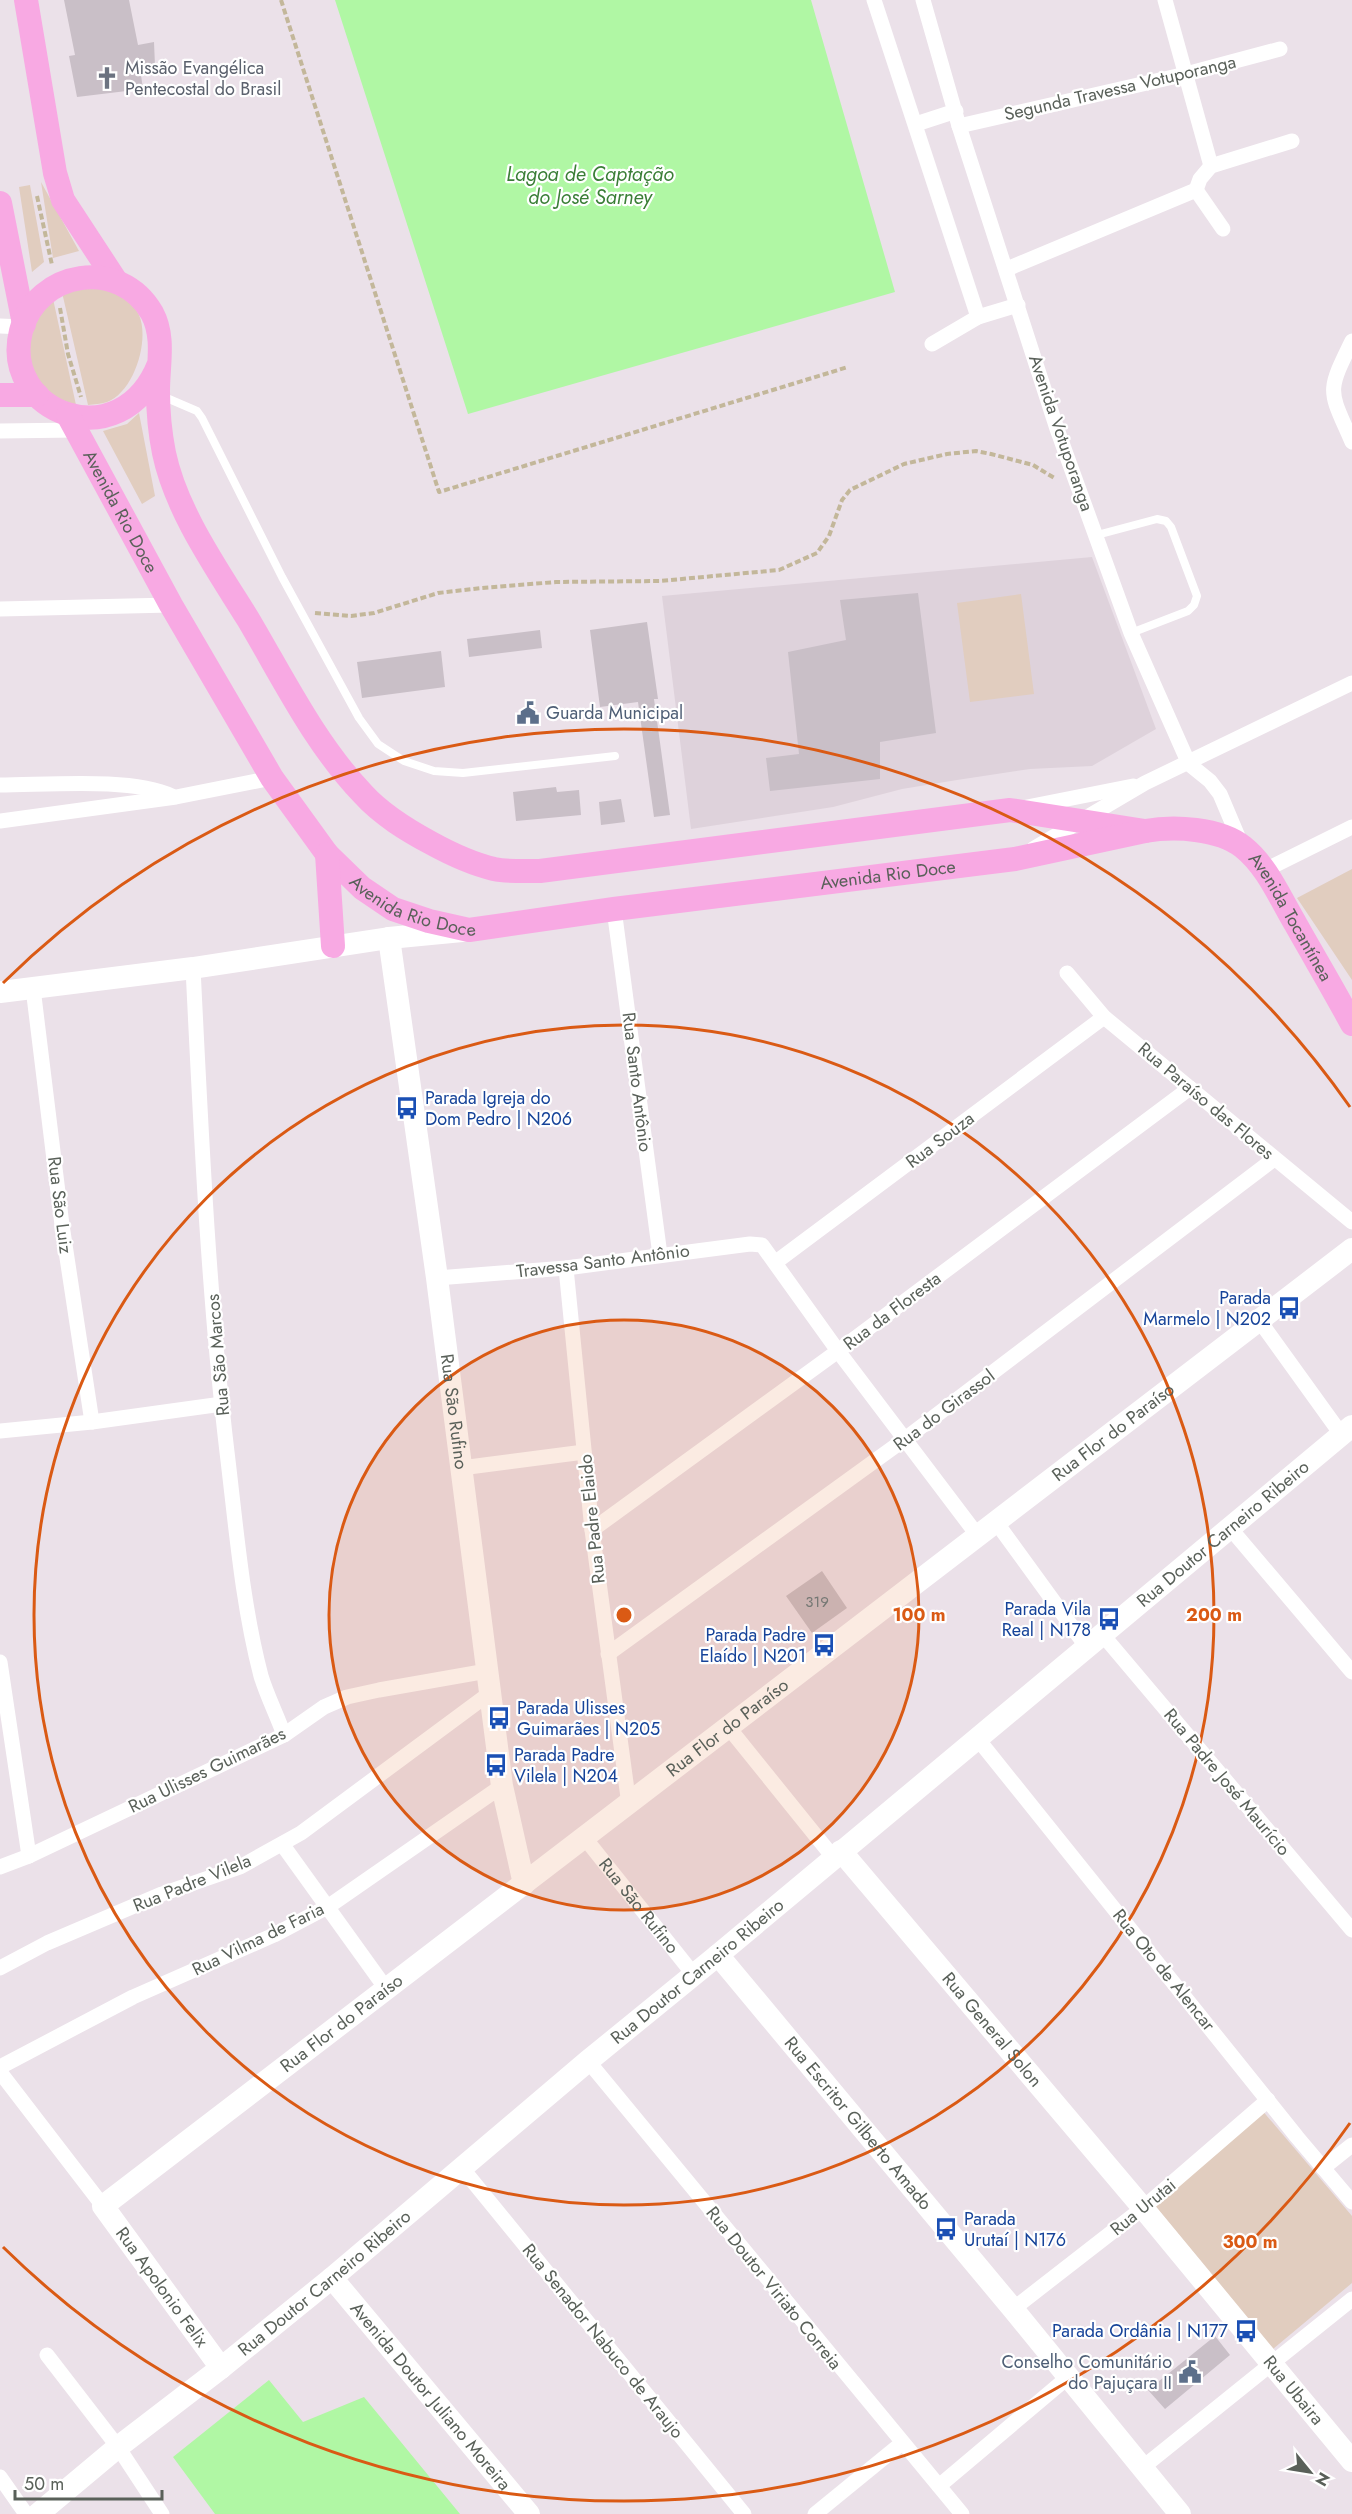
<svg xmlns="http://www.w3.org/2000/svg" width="1352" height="2514" font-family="Jost,sans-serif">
<rect width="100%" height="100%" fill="#ebe1e9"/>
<path fill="#ded2db" d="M1092,557l64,172 -64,37 -62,3 -73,11 -55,9 -69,18 -142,22 -29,-233z"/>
<path fill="#e1cdbf" d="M41,182l38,69 -26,7z
M30,185l14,77 -12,10 -13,-85z
M76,283l50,12c4,6 10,13 13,20 11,25 -5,77 -32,87 -6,2 -13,2 -19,3l-27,-117z
M52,294l24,111 -31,-11 -20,-38v-18z
M139,413l16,83 -13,8 -39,-73 24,-7z
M1021,594l13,100 -64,8 -13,-99z
M1352,869v111l-55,-82z
M1261,2109l91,107v67l-79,66 -118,-143z"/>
<path fill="#b0f7a4" d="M335,0h476l84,292 -427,122z
M269,2380l34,42 61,-25 96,117h-245l-42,-57z"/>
<path fill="#c9bfc7" d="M64,0h65l9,45 16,-3 1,24 -15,2 3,21 -66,8 -8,-41 6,-1z
M918,593l18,140 -56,9v37l-110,12 -4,-33 33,-4 -11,-102 58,-12 -6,-40z
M647,622l11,77h-4l16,116 -16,2 -16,-115 -38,5 -10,-77z
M540,630l2,18 -73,9 -2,-18z
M441,651l4,36 -83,11 -5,-36z
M556,787l1,5 22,-2 2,25 -65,6 -3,-29z
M621,799l4,23 -24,3 -2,-23z
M822,1571l25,37 -35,25 -26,-37z
M1215,2336l15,19 -65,54 -17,-19z"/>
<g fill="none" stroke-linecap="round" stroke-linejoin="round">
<path stroke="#c3b79a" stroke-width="4" stroke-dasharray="6 3" stroke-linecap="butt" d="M281,0l158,492 409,-125
M37,196l15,69
M60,308l8,46 13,43
M315,613l36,3 23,-3 64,-20 44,-5 74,-6 104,-1 119,-11 38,-17 12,-17 13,-36 8,-10 54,-26 43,-10 29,-3 15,3 42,11 23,14"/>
<path stroke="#fff" stroke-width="8" d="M162,396l35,15 5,7 80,159 77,141 19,26 26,17 30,10 29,2 152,-17
M1097,535l60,-16 9,2 5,6 26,69 -3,9 -6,6 -57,22"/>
<g stroke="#fff" stroke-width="15">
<path d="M874,0l104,317"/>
<path d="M923,0l36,126 98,303 74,204 58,131 21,17 10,13 22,52"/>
<path d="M1165,0l46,166"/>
<path d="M916,124l40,-13"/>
<path d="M959,126l227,-52 94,-25"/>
<path d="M1196,190l27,39"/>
<path d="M1007,269l189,-79 4,-11 11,-13 81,-25"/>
<path d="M0,326l23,1"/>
<path d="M1352,341c-26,53 -23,48 0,101"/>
<path d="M932,344l46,-27 40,-12"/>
<path d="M0,431l77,-1"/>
<path d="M0,609l171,-4"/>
<path d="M0,785c47,0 131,-8 172,11"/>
<path d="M1027,807l106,-21"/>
<path d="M0,821l176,-24 96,-19"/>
<path d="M1033,849l112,-66 207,-100"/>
<path d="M1265,870l87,-43"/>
<path d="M614,909l46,346"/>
<path d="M193,968c8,161 15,323 34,484 9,74 15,151 34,224 6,20 16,39 23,59"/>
<path d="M1067,973l37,44 248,205"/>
<path d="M33,988l29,237 30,197"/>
<path d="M776,1262l328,-245"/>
<path d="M566,1268l26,262 37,275"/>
<path d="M437,1278l129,-10 184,-24 12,1 76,106 140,185"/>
<path d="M1259,1320l82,114"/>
<path d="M0,1431l92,-9 130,-18"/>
<path d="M461,1468l123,-16"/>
<path d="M996,1522l90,124"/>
<path d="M1230,1528l122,144"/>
<path d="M592,1530l246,-179 352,-263"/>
<path d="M1102,1634l250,296"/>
<path d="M608,1654l297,-215 369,-280"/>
<path d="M0,1662l29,194"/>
<path d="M729,1728l104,129"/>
<path d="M977,1738l320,399 55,65"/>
<path id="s1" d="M584,1837l110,138"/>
<path d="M282,1844l105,146"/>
<path d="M0,1867l29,-11 255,-121 40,-28 23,-10 32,-7 108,-19"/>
<path d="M0,1968l47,-25 115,-49 78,-27 61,-34 189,-140"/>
<path d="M588,2061l374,453"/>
<path d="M0,2067l133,-70 141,-62 55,-29 173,-120"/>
<path d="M0,2072l103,134"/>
<path d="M462,2168l282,346"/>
<path d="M1323,2168l29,-23"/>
<path d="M1013,2309l130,-101 125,-108"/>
<path d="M47,2355l71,92 44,67"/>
<path d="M1142,2468l210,-169"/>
<path d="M0,2477l26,37"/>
<path d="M939,2486l128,-108"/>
<path d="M815,2514l87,-71"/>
</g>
<g stroke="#fff" stroke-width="22">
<path id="s2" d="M389,938l48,340 65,508 22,98"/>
<path d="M0,992l193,-24 196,-30 73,-7"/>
<path id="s3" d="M841,1851l302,357 209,253"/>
<path id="s4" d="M718,1955l295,354 167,205"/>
<path id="s5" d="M332,2278l197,236"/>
<path id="s6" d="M221,2368l-118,-162 1249,-957"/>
<path id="s7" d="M38,2514l80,-67 103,-79 111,-90 256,-217 130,-106 634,-529"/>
</g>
<g stroke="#f8a9e3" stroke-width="24">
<path d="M26,0l29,173 8,27 53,81"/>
<path d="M0,203l24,121"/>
<path d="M159,364c-38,96 -159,49 -138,-33 16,-61 99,-74 131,-18 13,24 6,51 6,78 0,19 2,42 6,62 12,58 53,116 84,166 35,59 67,125 115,175 19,21 44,36 68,49 20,11 42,21 63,26 14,3 31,2 46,2l470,-61 135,21"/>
<path d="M0,395h37"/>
<path id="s8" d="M68,415l103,190 101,173 55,76 35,34 31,21 36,12 40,9 145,-21 401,-50 130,-28c29,-5 74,-3 98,16 24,19 37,51 52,76 19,34 39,67 57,101"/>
<path d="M327,854l6,92"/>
</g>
</g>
<circle cx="624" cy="1615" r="295" fill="#da5a14" fill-opacity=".12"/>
<g fill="none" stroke="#da5a14" stroke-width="3">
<circle cx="624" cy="1615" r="295"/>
<circle cx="624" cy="1615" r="590"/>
<path d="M1350 2123A886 886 0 0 1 3 2247M3 983A886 886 0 0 1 1350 1107"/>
</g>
<defs>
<g id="church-bare" transform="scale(1.8)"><path d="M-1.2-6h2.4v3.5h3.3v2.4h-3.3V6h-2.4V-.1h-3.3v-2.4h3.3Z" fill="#6b7280" stroke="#fff" stroke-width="2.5" paint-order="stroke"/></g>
<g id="civic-bare" transform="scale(1.8)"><path d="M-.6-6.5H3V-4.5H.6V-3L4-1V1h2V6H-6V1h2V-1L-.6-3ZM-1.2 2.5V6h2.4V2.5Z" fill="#5c6f8a" stroke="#fff" stroke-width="2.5" paint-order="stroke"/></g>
<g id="bus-bare" transform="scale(1.8)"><path d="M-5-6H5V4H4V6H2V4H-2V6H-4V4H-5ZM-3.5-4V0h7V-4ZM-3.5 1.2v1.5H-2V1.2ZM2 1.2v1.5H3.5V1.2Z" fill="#1a4fb4" stroke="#fff" stroke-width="2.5" paint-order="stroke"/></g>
</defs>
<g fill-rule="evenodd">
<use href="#church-bare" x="107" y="78"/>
<use href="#civic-bare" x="528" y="713"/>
<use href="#bus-bare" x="407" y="1108"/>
<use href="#bus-bare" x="1289" y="1308"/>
<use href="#bus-bare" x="1109" y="1619"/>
<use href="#bus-bare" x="824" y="1645"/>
<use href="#bus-bare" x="499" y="1718"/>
<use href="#bus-bare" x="496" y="1765"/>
<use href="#bus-bare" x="946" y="2229"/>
<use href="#bus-bare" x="1246" y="2331"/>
<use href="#civic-bare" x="1190" y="2372"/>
</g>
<g text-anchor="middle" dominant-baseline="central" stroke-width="4.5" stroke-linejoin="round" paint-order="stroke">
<g font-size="15" fill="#757874">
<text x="817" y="1602">319</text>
</g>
<g font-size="18" fill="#5b616d" stroke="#fff" text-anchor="start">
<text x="125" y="68">Missão Evangélica<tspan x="125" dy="21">Pentecostal do Brasil</tspan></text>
</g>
<g font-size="18" fill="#596059" stroke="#fff">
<text transform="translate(1120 88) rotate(-13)">Segunda Travessa Votuporanga</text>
<text transform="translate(1061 433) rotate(71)">Avenida Votuporanga</text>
<text stroke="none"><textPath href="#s8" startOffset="110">Avenida Rio Doce</textPath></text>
<text stroke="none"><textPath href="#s8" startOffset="1098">Avenida Rio Doce</textPath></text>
<text stroke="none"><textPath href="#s8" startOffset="614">Avenida Rio Doce</textPath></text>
<text stroke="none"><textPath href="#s8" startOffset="1546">Avenida Tocantínea</textPath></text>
<text transform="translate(637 1082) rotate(83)">Rua Santo Antônio</text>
<text transform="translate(1206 1101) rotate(40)">Rua Paraíso das Flores</text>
<text transform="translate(940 1140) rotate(-37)">Rua Souza</text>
<text transform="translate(60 1205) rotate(83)">Rua São Luiz</text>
<text transform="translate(603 1261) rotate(-7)">Travessa Santo Antônio</text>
<text transform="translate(892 1311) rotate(-37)">Rua da Floresta</text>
<text transform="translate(218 1355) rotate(-95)">Rua São Marcos</text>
<text transform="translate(944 1410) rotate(-37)">Rua do Girassol</text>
<text stroke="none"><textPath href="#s2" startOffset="478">Rua São Rufino</textPath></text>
<text stroke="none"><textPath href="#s6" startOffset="1473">Rua Flor do Paraíso</textPath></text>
<text transform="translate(592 1519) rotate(-96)">Rua Padre Elaido</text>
<text stroke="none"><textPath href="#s7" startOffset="1538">Rua Doutor Carneiro Ribeiro</textPath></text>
<text stroke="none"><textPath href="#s6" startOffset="987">Rua Flor do Paraíso</textPath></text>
<text transform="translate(207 1770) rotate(-26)">Rua Ulisses Guimarães</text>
<text transform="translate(1227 1782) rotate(50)">Rua Padre José Maurício</text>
<text transform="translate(192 1883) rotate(-22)">Rua Padre Vilela</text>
<text stroke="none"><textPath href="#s1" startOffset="88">Rua São Rufino</textPath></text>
<text transform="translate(258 1939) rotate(-26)">Rua Vilma de Faria</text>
<text transform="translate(1164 1970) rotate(51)">Rua Oto de Alencar</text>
<text stroke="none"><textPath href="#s7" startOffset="854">Rua Doutor Carneiro Ribeiro</textPath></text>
<text stroke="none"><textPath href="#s6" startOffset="501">Rua Flor do Paraíso</textPath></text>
<text stroke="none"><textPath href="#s3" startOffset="234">Rua General Solon</textPath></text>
<text stroke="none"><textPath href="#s4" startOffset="219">Rua Escritor Gilberto Amado</textPath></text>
<text transform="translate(1143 2207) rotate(-39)">Rua Urutai</text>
<text stroke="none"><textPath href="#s7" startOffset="368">Rua Doutor Carneiro Ribeiro</textPath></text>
<text transform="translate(162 2287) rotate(54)">Rua Apolonio Felix</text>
<text transform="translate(774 2288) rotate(51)">Rua Doutor Viriato Correia</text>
<text transform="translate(603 2341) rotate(51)">Rua Senador Nabuco de Araujo</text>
<text stroke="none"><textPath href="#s3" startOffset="704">Rua Ubaira</textPath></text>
<text stroke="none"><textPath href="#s5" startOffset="154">Avenida Doutor Juliano Moreira</textPath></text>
</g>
<g font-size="18" fill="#4e5e75" stroke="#fff" text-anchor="start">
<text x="546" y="713">Guarda Municipal</text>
<text x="1172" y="2362" text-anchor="end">Conselho Comunitário<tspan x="1172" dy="21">do Pajuçara II</tspan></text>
</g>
<g font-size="18" fill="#164399" stroke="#fff" text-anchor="start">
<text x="425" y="1098">Parada Igreja do<tspan x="425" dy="21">Dom Pedro | N206</tspan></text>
<text x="1271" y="1298" text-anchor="end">Parada<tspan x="1271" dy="21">Marmelo | N202</tspan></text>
<text x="1091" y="1609" text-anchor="end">Parada Vila<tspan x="1091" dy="21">Real | N178</tspan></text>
<text x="806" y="1635" text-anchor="end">Parada Padre<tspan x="806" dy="21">Elaído | N201</tspan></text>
<text x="517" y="1708">Parada Ulisses<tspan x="517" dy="21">Guimarães | N205</tspan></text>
<text x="514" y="1755">Parada Padre<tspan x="514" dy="21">Vilela | N204</tspan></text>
<text x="964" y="2219">Parada<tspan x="964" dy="21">Urutaí | N176</tspan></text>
<text x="1228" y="2331" text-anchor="end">Parada Ordânia | N177</text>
</g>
<g font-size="20" font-style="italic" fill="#3a7e36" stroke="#fff">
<text x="590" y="174">Lagoa de Captação<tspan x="590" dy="23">do José Sarney</tspan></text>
</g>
</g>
<circle cx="624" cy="1615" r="9" fill="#da5a14" stroke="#fff" stroke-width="3"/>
<g font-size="18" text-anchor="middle" font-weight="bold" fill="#da5a14" stroke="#fff" stroke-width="4.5" stroke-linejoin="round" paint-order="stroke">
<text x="919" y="1621">100 m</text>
<text x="1214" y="1621">200 m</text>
<text x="1250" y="2248">300 m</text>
</g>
<g transform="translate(1310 2472) rotate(120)" stroke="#ffffff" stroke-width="4.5" paint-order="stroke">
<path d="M0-4.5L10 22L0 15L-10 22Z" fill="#596059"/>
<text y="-9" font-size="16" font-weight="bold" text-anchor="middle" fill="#596059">N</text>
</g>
<path d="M15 2490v9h147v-9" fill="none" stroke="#596059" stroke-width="3"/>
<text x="24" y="2490" font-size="18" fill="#596059" stroke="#ffffff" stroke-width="4.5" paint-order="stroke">50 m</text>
</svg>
